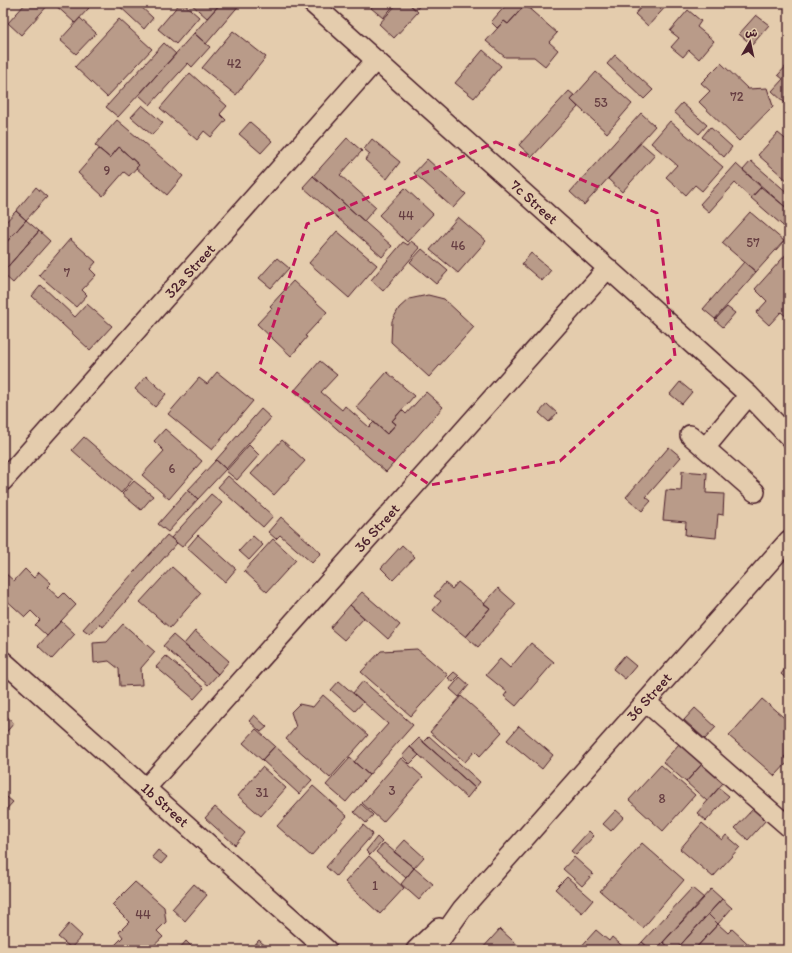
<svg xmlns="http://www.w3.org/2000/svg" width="792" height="953" font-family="Itim,'Playpen Sans Arabic',sans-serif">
<rect width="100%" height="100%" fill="#e4ccad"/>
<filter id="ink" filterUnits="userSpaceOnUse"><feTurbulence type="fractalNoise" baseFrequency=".025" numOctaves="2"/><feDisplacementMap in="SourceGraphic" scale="8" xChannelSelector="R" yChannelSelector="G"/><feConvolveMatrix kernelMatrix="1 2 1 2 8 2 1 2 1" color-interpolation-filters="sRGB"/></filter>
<g filter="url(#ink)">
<path fill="#b99b89" stroke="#4a1f2b" d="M26,3h24l-29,32 -13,-12z
M53,3h30l6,5 -14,15z
M116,3h21l16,15 -9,11z
M180,3h3l16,14 -23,27 -18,-15z
M190,3h31l-14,15z
M221,3h20l-35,41 -12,-11z
M375,3h21l-13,15 -12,-10z
M398,3h10l10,9 -24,26 -15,-14z
M408,3h14l-6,7z
M508,3h29l-6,7 -6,-5 -17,19 -4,-3 -7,7 -6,-6z
M645,3h24l-21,23 -13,-12z
M525,5l32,28 -8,9 9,8 -13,16 -11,-9h-29l-19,-16 18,-20 4,3z
M688,10l13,11 -4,6 17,14 -15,18 -10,-9 -6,7 -12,-10 8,-9 -9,-7z
M756,15l13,10 -17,20 -13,-11z
M80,18l16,15 -20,21 -16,-14z
M119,19l33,30 -45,48 -32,-30z
M233,31l33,26 -30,38 -34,-27z
M194,33l16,14 -18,20 -4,-4 -38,42 -11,-10z
M164,43l12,11 -58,63 -12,-10z
M483,50l18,16 -27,32 -19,-15z
M615,55l38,35 -9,9 -37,-35z
M721,63l27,26 19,-1 6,18 -34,35 -40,-39 11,-11 -9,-8z
M789,63v35l-4,5 -13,-12 11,-12 -5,-4z
M596,72l36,32 -25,29 -36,-33z
M190,73l37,33 -7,8 6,6 -15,17 -7,-6 -7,9 -37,-32z
M569,91l6,5 -4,4 7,7 -46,50 -13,-12z
M682,103l25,22 -8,9 -25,-22z
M142,105l21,18 -11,12 -21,-18z
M641,113l14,13 -71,79 -14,-13z
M117,120l66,56 -16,19 -31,-27 3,-3 -20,-18 -9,11 -15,-13z
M670,121l53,46 -21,24 -7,-6 -9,10 -20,-18 11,-12 -26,-22z
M250,122l22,19 -11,12 -22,-19z
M710,127l22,20 -8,10 -22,-20z
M778,133l11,9v40l-31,-27z
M347,138l15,13 -22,24 36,32 -12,14 -51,-45z
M372,139l28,23 -13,17 -22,-19 5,-6 -6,-5z
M641,143l14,12 -33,37 -14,-13z
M119,147l20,18 -10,11 -5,-4 -21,24 -25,-23 21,-24 11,9z
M427,159l39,35 -13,14 -39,-35z
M751,161l38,33v16l-46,-40z
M736,164l25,23 -10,11 -16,-15 -26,29 -9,-8z
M313,176l79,70 -10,11 -79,-70z
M36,187l11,10 -21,23 -10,-9z
M761,187l28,23v21l-38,-33z
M405,188l28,26 -26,28 -28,-27z
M16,211l10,9 -23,26v-21z
M750,212l34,29 -28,31 -34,-29z
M458,217l28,24 -28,32 -28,-23z
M26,220l13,11 -36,41v-26z
M39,231l11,10 -37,42 -10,-9v-2z
M337,231l40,34 -28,33 -40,-35z
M70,239l26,23 -6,7 6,6 -14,15 5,5 -11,12 -37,-32z
M411,241l9,7 -37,43 -12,-11 32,-38 5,3z
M422,249l26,22 -12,13 -26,-22z
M789,251v68l-8,-7 -12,13 -13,-12 11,-12 -12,-12z
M531,253l20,17 -9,11 -20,-17z
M277,258l12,10 -18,20 -12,-10z
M744,262l12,10 -41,47 -12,-10z
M293,281l34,31 -22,24 2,1 -16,19 -34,-32 15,-16 -2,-2z
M41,285l34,32 12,-13 25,22 -22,24 -58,-54z
M428,295l16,4 30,28 -45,50 -38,-35 1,-21 7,-13 10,-9z
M727,307l8,6 -12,14 -8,-7z
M320,361l17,14 -16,17 21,18 3,-4 24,21 5,-5 13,12 9,-10 -4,-3 10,-11 4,4 20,-22 17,15 -57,65 -92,-81z
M217,372l36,29 -41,49 -44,-36 31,-36 8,6z
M387,372l27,24 -22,25 4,3 -9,10 -31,-27z
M146,376l20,18 -11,13 -20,-18z
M680,382l12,10 -10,12 -12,-10z
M547,404l10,9 -8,9 -10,-9z
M261,409l10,9 -45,51 -10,-9z
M165,429l37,32 -33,38 -27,-24 22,-24 -10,-10z
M84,437l49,42 -12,14 -49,-43z
M282,440l23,21 -31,34 -23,-21z
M249,445l10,10 -22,25 -11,-9z
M669,447l12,10 -35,40 5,4 -9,10 -16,-14z
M216,460l10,9 -28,30 -10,-9z
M682,471l25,2 -1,20 18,1 -1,21 -5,-1 -2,24 -31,-3 1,-13 -23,-2 3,-30 15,1z
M228,476l45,40 -10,11 -45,-40z
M134,481l19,15 -12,14 -19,-16z
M188,490l10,9 -30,33 -10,-8z
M211,494l11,9 -40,44 -11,-9z
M281,517l40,36 -9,10 -32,-28 -4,4 -8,-7z
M167,535l10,8 -74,84 -4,-3 -9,10 -7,-5z
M198,535l38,34 -11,13 -38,-34z
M253,536l10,9 -14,15 -10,-9z
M273,539l23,21 -29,32 -23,-21z
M402,545l13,12 -22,23 -12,-12z
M172,567l29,26 -31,35 -30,-26z
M25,569l9,9 5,-6 12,11 -4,4 12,11 5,-5 12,12 -29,31 -12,-11 5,-5 -9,-9 -6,6 -22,-20v-22l2,-2 9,8z
M458,582l32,26 -24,29 -33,-27 8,-9 -7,-5 11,-13 7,6z
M498,588l18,16 -38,43 -12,-10 24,-29 -6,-4z
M362,592l38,33 -12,14 -38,-34z
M350,605l14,13 -20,22 -14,-12z
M61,621l14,13 -23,25 -14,-13z
M123,624l32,28 -14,16 1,17 -22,1 -1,-17 -10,-8 -15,2 -1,-20 14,-1z
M195,631l34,30 -11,13 -34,-30z
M173,635l45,39 -10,11 -45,-39z
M531,643l23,19 -38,44 -12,-10 3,-4 -21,-17 14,-16 10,9z
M417,649l31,26 -37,41 -50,-44 20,-21z
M166,656l38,32 -10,11 -38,-32z
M624,656l12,10 -11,13 -12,-10z
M789,664v17l-8,-7z
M454,672l5,4 -6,6 -5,-4z
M460,677l9,8 -10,12 -9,-8z
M339,681l24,21 -8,9 -24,-21z
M363,681l50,44 -44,50 -15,-13 34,-38 -35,-31z
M323,695l45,40 -38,43 -44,-39 10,-12 -5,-15 8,-8 14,3z
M461,696l41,36 -22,24 -5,-5 -10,11 -35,-30z
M762,699l27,23v30l-5,5 5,4 -14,15 -46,-40z
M695,708l21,19 -11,12 -21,-19z
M3,713l11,10 -11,13z
M254,715l13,12 -6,5 -12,-11z
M519,726l34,29 -11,14 -35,-29z
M256,729l19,17 -13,14 -19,-17z
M429,736l51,46 -5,6 -52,-46z
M419,738l56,50 -8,10 -57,-51z
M679,744l23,20 -16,18 -23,-20z
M275,746l37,34 -13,14 -37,-34z
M410,747l9,8 -9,9 -8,-8z
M350,758l19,17 -23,27 -20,-17z
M401,758l22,19 -40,45 -21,-19z
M702,764l21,19 -16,18 -21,-19z
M661,765l34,30 -32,36 -34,-31z
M262,767l24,21 -25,28 -23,-20z
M313,786l34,30 -36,40 -34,-30z
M719,788l10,8 -23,25 -9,-8z
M3,794l10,8 -10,11z
M361,804l12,11 -7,8 -12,-11z
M215,807l30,26 -10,12 -30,-27z
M754,808l12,12 -18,20 -13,-12z
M616,810l8,7 -13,14 -8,-7z
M702,823l20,17 4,-5 14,12 -27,30 -33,-28z
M363,825l10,9 -37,42 -10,-9z
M589,831l5,5 -18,19 -5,-4z
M377,837l5,5 -12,13 -4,-4z
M405,840l19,17 -10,11 -20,-16z
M384,843l30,25 -8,10 -30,-26z
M642,843l42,37 -41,48 -43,-37z
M158,850l9,7 -6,7 -9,-7z
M369,856l35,32 -24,26 -35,-32z
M574,857l19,17 -11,12 -19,-17z
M414,868l19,16 -14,16 -18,-16z
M567,877l26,23 -11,13 -27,-24z
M135,882l29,25 2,15 -9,9 6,6 -14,13h-29l-5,-5 8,-8 -4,-5 10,-10 -17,-17z
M194,884l13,11 -22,26 -13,-12z
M692,888l12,10 -48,52h-5l-9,-8z
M711,889l11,10 -46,51h-4l-9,-8z
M722,899l10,9 -14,16 -10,-10z
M708,914l10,10 -24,26h-18z
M69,924l13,12 -11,12 -13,-11z
M718,924l10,9 4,-4 23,21h-61z
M500,929l23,21h-42z
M596,930l13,11 3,-4 15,13h-49z
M259,940l11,10h-20z
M186,941l9,9h-17z
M642,942l9,8h-16z
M663,942l9,8h-16z"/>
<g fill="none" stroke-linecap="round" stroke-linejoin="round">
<g stroke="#4a1f2b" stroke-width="22">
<path id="minor" d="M312,3l437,392 40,42
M690,435l65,57
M705,448l44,-53
M3,481l373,-421
M3,661l324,289
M646,702l143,125
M146,788l462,-520
M416,950l23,-22
M433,950l29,-41 327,-369"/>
</g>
<use href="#minor" stroke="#e4ccad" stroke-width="19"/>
</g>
</g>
<path fill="none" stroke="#c2185b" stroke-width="3" stroke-dasharray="8 5" stroke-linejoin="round" d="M496,142l161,71 18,143 -115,105 -130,24 -171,-117 48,-144z"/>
<g text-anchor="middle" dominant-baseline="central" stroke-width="3" stroke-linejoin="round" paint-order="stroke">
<g font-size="13" fill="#663e42">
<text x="234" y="63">42</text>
<text x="737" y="96">72</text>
<text x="601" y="102">53</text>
<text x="107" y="170">9</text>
<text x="406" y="215">44</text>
<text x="753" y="242">57</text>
<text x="458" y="245">46</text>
<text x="67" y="272">7</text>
<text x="172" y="468">6</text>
<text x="392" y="790">3</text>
<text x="262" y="792">31</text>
<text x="662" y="798">8</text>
<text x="375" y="885">1</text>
<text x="143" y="914">44</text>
</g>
<g font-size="15" fill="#4a1f2b" stroke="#e4ccad">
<text transform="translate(534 202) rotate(42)">7c Street</text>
<text transform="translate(190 271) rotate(-48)">32a Street</text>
<text transform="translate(377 528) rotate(-48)">36 Street</text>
<text transform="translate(649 697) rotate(-48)">36 Street</text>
<text transform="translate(165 805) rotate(42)">1b Street</text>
</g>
</g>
<rect width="792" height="953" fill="none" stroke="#e4ccad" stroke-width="16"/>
<rect x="8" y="8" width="776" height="937" fill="none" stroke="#4a1f2b" stroke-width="1.5" filter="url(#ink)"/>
<g transform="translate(750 42) rotate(9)" stroke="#e4ccad" stroke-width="3" paint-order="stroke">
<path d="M0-3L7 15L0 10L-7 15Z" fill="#4a1f2b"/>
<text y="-6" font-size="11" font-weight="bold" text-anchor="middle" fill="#4a1f2b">ش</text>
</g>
</svg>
